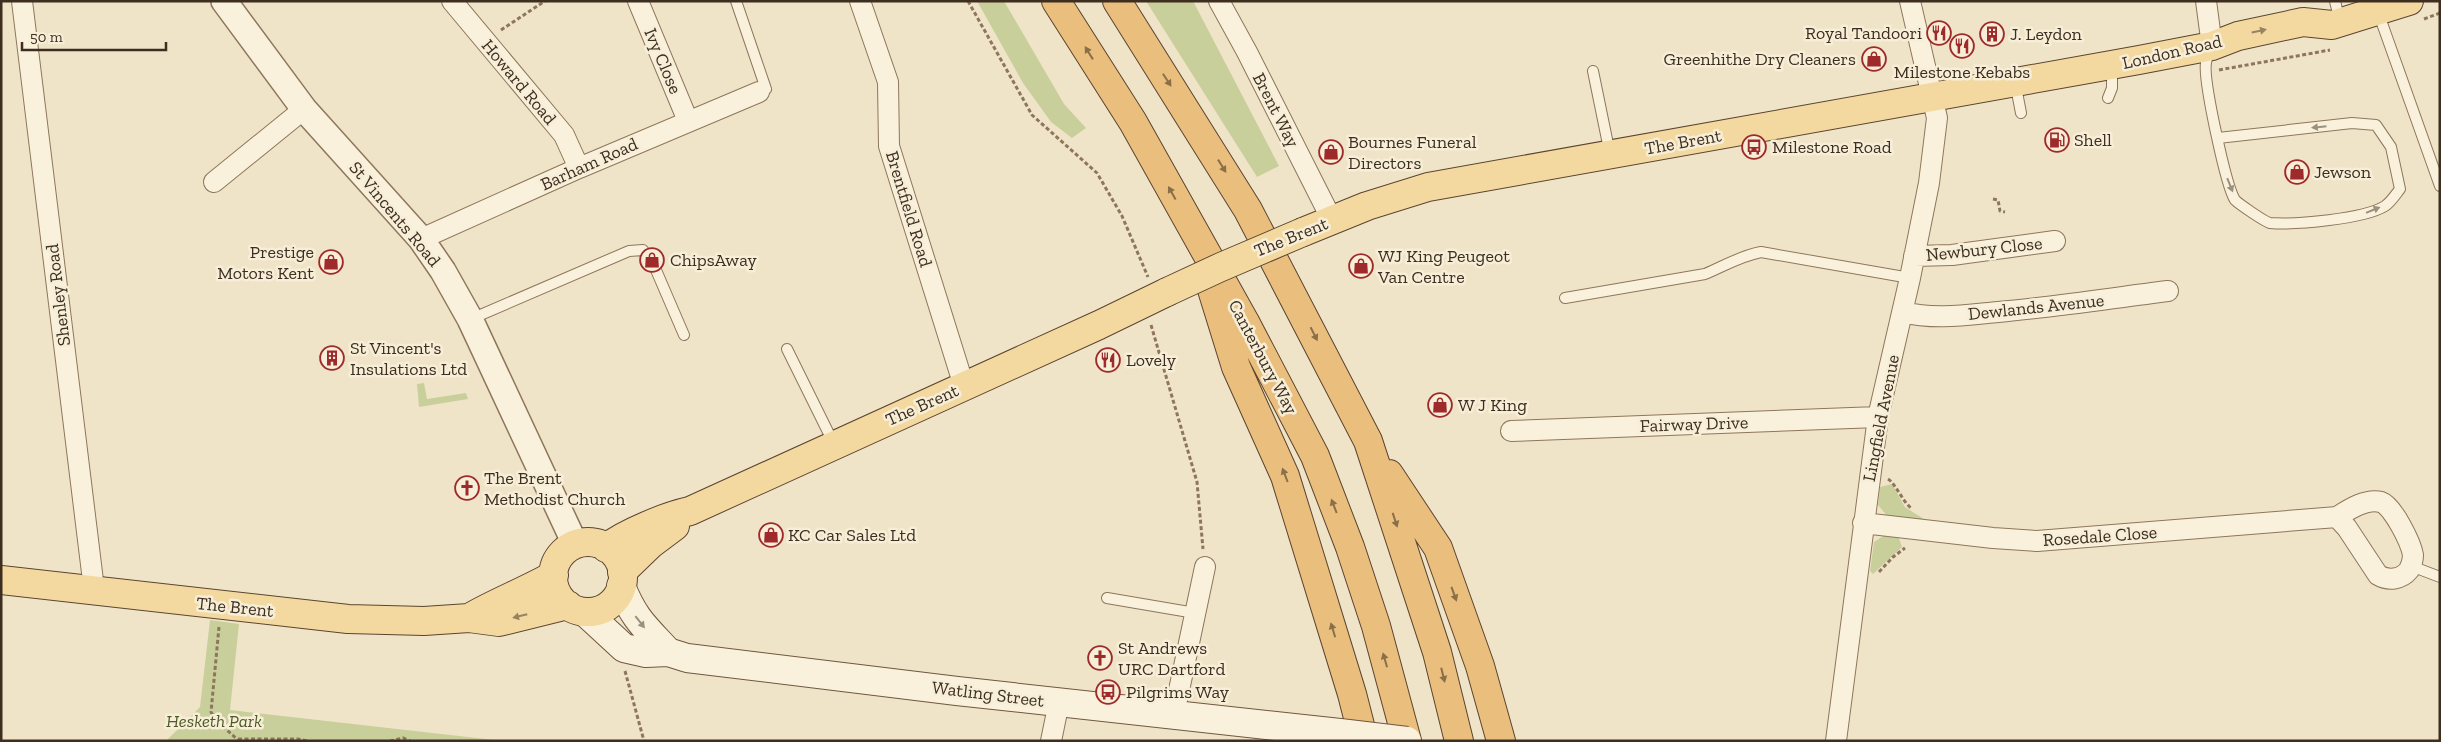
<svg xmlns="http://www.w3.org/2000/svg" width="2441" height="742" font-family="'Zilla Slab',serif">
<rect width="100%" height="100%" fill="#f0e4c8"/>
<path fill="#c9cf9b" d="M977,1h27l60,103 22,24 -14,10 -21,-16 -28,-39z
M1146,1h47l86,165 -22,11z
M424,383l3,16 39,-6 2,6 -49,8 -2,-23z
M1892,484l13,23 22,14 -39,-4 -10,-12 2,-18z
M1890,534l8,1 4,12 -29,27 -3,-3 4,-29 9,-6z
M210,620l29,4 -9,86 273,31h-337l34,-34z"/>
<g fill="none" stroke-linecap="round" stroke-linejoin="round">
<g stroke="#8d765c" stroke-width="12">
<path id="service" d="M736,1l30,88 -6,3
M2335,1l5,21
M2378,12l62,174
M2211,49c-1,5 -5,10 -5,14 -3,17 20,123 29,137 4,4 30,22 35,23 25,2 94,-4 115,-17 6,-4 11,-12 15,-17l-9,-42 -15,-22 -24,-2 -134,15
M1593,71l17,83
M2015,82l6,31
M2108,98l4,-10v-22
M1565,298l140,-24c19,-8 35,-18 56,-22l149,26
M471,319l158,-68 14,-1 13,20 28,65
M787,349l47,95
M2411,566l29,11
M1107,598l88,15"/>
</g>
<g stroke="#8d765c" stroke-width="22">
<path id="minor" d="M22,1l72,588
M452,1l112,134 15,33
M638,1l50,120
M860,1l28,81 1,64 75,240
M1219,1l28,51 85,168
M2206,1l6,45
M214,182l90,-73
M421,239l158,-71 180,-76
M1914,256l38,-1 103,-14
M1903,312c31,8 63,3 95,0 57,-5 114,-14 170,-21
M1511,431l367,-14
M1863,523l130,15 44,3 300,-24 10,11 31,47c10,6 23,5 31,-5 2,-4 4,-9 4,-15 -2,-12 -20,-49 -32,-53 -15,-4 -33,8 -44,15
M1174,714l31,-147
M1051,741l8,-39
M1836,741l42,-324 32,-139 19,-95 8,-65 -27,-117"/>
</g>
<g stroke="#8d765c" stroke-width="28">
<path id="tertiary" d="M224,1l80,108 117,130 22,32 27,48 105,225"/>
</g>
<g stroke="#6f573f" stroke-width="30">
<path id="secondary" d="M621,586c13,33 24,41 47,66
M585,612l39,36 22,5 22,-1 19,6 270,33 383,42"/>
</g>
<g stroke="#5b4430" stroke-width="30">
<path id="primary" d="M1303,232l64,-26 61,-19 711,-127 73,-14 26,-10 65,-14 29,3 77,-24
M553 577a35 35 0 1 1 70 0a35 35 0 1 1-70 0Z
M606,548c19,-15 61,-32 84,-37l409,-186 68,-33
M622,572l29,-28 24,-18
M1,580l347,39 76,2 45,-3 30,4 69,-17
M469,618c27,-16 57,-27 85,-43"/>
</g>
<g stroke="#5b4430" stroke-width="30">
<path id="trunk" d="M1056,1l77,121 112,200 70,134 35,91 26,79 31,115
M1117,1l131,209 120,231 69,211 22,89
M1209,280l27,87 49,109 67,218 12,47
M1389,474l49,74 42,118 21,75"/>
</g>
<path stroke="#8d765c" stroke-width="3" stroke-dasharray="4 2.5" stroke-linecap="butt" d="M968,1l64,114 65,58 25,43 26,61
M2424,19l16,-6
M501,30l44,-29
M2219,70l111,-20
M1993,199l5,1 2,11 5,1
M1151,325l46,157 6,67
M1888,479c8,5 14,22 24,30
M1879,572l14,-15 12,-9
M219,627l-8,85 4,7 24,22
M625,671l19,70
M238,739h60l9,2
M390,741l13,-3 7,3"/>
<use href="#service" stroke="#faf1dc" stroke-width="10"/>
<use href="#minor" stroke="#faf1dc" stroke-width="20"/>
<use href="#tertiary" stroke="#faf1dc" stroke-width="25"/>
<use href="#secondary" stroke="#faf1dc" stroke-width="28"/>
<use href="#primary" stroke="#f3d9a0" stroke-width="28"/>
<use href="#trunk" stroke="#eabe7c" stroke-width="28"/>
<g stroke="#6f573f" stroke-width="30" stroke-linecap="butt">
<path id="secondary-bridge" d="M1340,733l67,8"/>
</g>
<g stroke="#5b4430" stroke-width="30" stroke-linecap="butt">
<path id="primary-bridge" d="M1167,292l54,-25 82,-35"/>
</g>
<use href="#secondary-bridge" stroke="#faf1dc" stroke-width="28"/>
<use href="#primary-bridge" stroke="#f3d9a0" stroke-width="28"/>
</g>
<defs><path id="oneway-solid" d="M-6-.8H1V-3.2L6.5 0L1 3.2V.8H-6Z" transform="scale(1.25)"/></defs>
<g fill="#988460">
<use href="#oneway-solid" transform="translate(2259 31) rotate(-12)"/>
<use href="#oneway-solid" transform="translate(520 616) rotate(166)"/>
</g>
<g fill="#8b6f49">
<use href="#oneway-solid" transform="translate(1089 53) rotate(-122)"/>
<use href="#oneway-solid" transform="translate(1167 80) rotate(57)"/>
<use href="#oneway-solid" transform="translate(1222 166) rotate(58)"/>
<use href="#oneway-solid" transform="translate(1172 193) rotate(-119)"/>
<use href="#oneway-solid" transform="translate(1314 334) rotate(63)"/>
<use href="#oneway-solid" transform="translate(1285 475) rotate(-111)"/>
<use href="#oneway-solid" transform="translate(1334 506) rotate(-111)"/>
<use href="#oneway-solid" transform="translate(1395 520) rotate(72)"/>
<use href="#oneway-solid" transform="translate(1454 594) rotate(70)"/>
<use href="#oneway-solid" transform="translate(1333 630) rotate(-107)"/>
<use href="#oneway-solid" transform="translate(1385 660) rotate(-106)"/>
<use href="#oneway-solid" transform="translate(1443 675) rotate(76)"/>
</g>
<g fill="#9c907e">
<use href="#oneway-solid" transform="translate(2319 127) rotate(174)"/>
<use href="#oneway-solid" transform="translate(2230 185) rotate(68)"/>
<use href="#oneway-solid" transform="translate(2373 210) rotate(-22)"/>
<use href="#oneway-solid" transform="translate(640 622) rotate(52)"/>
</g>
<defs>
<g id="restaurant-ring" transform="scale(1.25)"><circle r="9.5" fill="#f7eed8" stroke="#9e2a2b" stroke-width="1.5"/><path d="M-5-6h1v4h1v-4h1v4h1v-4h1v5L-1.5 .5V6h-2V.5L-5-1ZM5-6V6H3V1.5H1.5Q1.5-4 5-6Z" fill="#9e2a2b"/></g>
<g id="building-ring" transform="scale(1.25)"><circle r="9.5" fill="#f7eed8" stroke="#9e2a2b" stroke-width="1.5"/><path d="M-4-6H4V6H1V3H-1V6H-4ZM-2.5-4.3h1.7v1.8h-1.7ZM.8-4.3h1.7v1.8H.8ZM-2.5-1h1.7V.8h-1.7ZM.8-1h1.7V.8H.8Z" fill="#9e2a2b"/></g>
<g id="shop-ring" transform="scale(1.25)"><circle r="9.5" fill="#f7eed8" stroke="#9e2a2b" stroke-width="1.5"/><path d="M-5-2.5h2.3a2.7 3.5 0 0 1 5.4 0H5L5.5 6h-11ZM-1.5-2.5h3a1.5 2.3 0 0 0-3 0Z" fill="#9e2a2b"/></g>
<g id="fuel-ring" transform="scale(1.25)"><circle r="9.5" fill="#f7eed8" stroke="#9e2a2b" stroke-width="1.5"/><path d="M-5.5-6h7V0h2V4h1.3V-2.5L3-4.5l.8-.8L6-3V5H2.5V1h-1V6h-7ZM-4.2-4.7v3.2H.2V-4.7Z" fill="#9e2a2b"/></g>
<g id="bus-ring" transform="scale(1.25)"><circle r="9.5" fill="#f7eed8" stroke="#9e2a2b" stroke-width="1.5"/><path d="M-5-6H5V4H4V6H2V4H-2V6H-4V4H-5ZM-3.5-4V0h7V-4ZM-3.5 1.2v1.5H-2V1.2ZM2 1.2v1.5H3.5V1.2Z" fill="#9e2a2b"/></g>
<g id="church-ring" transform="scale(1.25)"><circle r="9.5" fill="#f7eed8" stroke="#9e2a2b" stroke-width="1.5"/><path d="M-1.2-6h2.4v3.5h3.3v2.4h-3.3V6h-2.4V-.1h-3.3v-2.4h3.3Z" fill="#9e2a2b"/></g>
</defs>
<g fill-rule="evenodd">
<use href="#restaurant-ring" x="1939" y="33"/>
<use href="#building-ring" x="1992" y="34"/>
<use href="#restaurant-ring" x="1962" y="46"/>
<use href="#shop-ring" x="1874" y="59"/>
<use href="#fuel-ring" x="2057" y="140"/>
<use href="#bus-ring" x="1754" y="147"/>
<use href="#shop-ring" x="1331" y="152"/>
<use href="#shop-ring" x="2297" y="172"/>
<use href="#shop-ring" x="652" y="260"/>
<use href="#shop-ring" x="331" y="262"/>
<use href="#shop-ring" x="1361" y="266"/>
<use href="#building-ring" x="332" y="358"/>
<use href="#restaurant-ring" x="1108" y="360"/>
<use href="#shop-ring" x="1440" y="405"/>
<use href="#church-ring" x="467" y="488"/>
<use href="#shop-ring" x="771" y="535"/>
<use href="#church-ring" x="1100" y="658"/>
<use href="#bus-ring" x="1108" y="692"/>
</g>
<g text-anchor="middle" dominant-baseline="central" stroke-width="5" stroke-linejoin="round" paint-order="stroke">
<g font-size="18" fill="#3d2e20" stroke="#f7eed8" text-anchor="start">
<text x="1922" y="33" text-anchor="end">Royal Tandoori</text>
<text x="2010" y="34">J. Leydon</text>
<text x="1856" y="59" text-anchor="end">Greenhithe Dry Cleaners</text>
<text x="1962" y="72" text-anchor="middle">Milestone Kebabs</text>
<text x="2074" y="140">Shell</text>
<text x="1348" y="142">Bournes Funeral<tspan x="1348" dy="21">Directors</tspan></text>
<text x="1772" y="147">Milestone Road</text>
<text x="2314" y="172">Jewson</text>
<text x="314" y="252" text-anchor="end">Prestige<tspan x="314" dy="21">Motors Kent</tspan></text>
<text x="1378" y="256">WJ King Peugeot<tspan x="1378" dy="21">Van Centre</tspan></text>
<text x="670" y="260">ChipsAway</text>
<text x="350" y="348">St Vincent's<tspan x="350" dy="21">Insulations Ltd</tspan></text>
<text x="1126" y="360">Lovely</text>
<text x="1458" y="405">W J King</text>
<text x="484" y="478">The Brent<tspan x="484" dy="21">Methodist Church</tspan></text>
<text x="788" y="535">KC Car Sales Ltd</text>
<text x="1118" y="648">St Andrews<tspan x="1118" dy="21">URC Dartford</tspan></text>
<text x="1126" y="692">Pilgrims Way</text>
</g>
<g font-size="18" fill="#3d2e20" stroke="#f7eed8">
<text transform="translate(2172 52) rotate(-13)">London Road</text>
<text transform="translate(663 61) rotate(67)">Ivy Close</text>
<text transform="translate(519 82) rotate(50)">Howard Road</text>
<text transform="translate(1276 110) rotate(63)">Brent Way</text>
<text transform="translate(1683 142) rotate(-10)">The Brent</text>
<text transform="translate(589 164) rotate(-24)">Barham Road</text>
<text transform="translate(909 209) rotate(73)">Brentfield Road</text>
<text transform="translate(395 214) rotate(50)">St Vincents Road</text>
<text transform="translate(1291 237) rotate(-22)">The Brent</text>
<text transform="translate(1984 249) rotate(-6)">Newbury Close</text>
<text transform="translate(58 295) rotate(-97)">Shenley Road</text>
<text transform="translate(2036 307) rotate(-6)">Dewlands Avenue</text>
<text transform="translate(1263 357) rotate(62)">Canterbury Way</text>
<text transform="translate(922 405) rotate(-24)">The Brent</text>
<text transform="translate(1881 418) rotate(-79)">Lingfield Avenue</text>
<text transform="translate(1694 424) rotate(-2)">Fairway Drive</text>
<text transform="translate(2100 536) rotate(-4)">Rosedale Close</text>
<text transform="translate(235 607) rotate(6)">The Brent</text>
<text transform="translate(988 694) rotate(7)">Watling Street</text>
</g>
<g font-size="18" font-style="italic" fill="#4d5a26" stroke="#f7eed8">
<text x="214" y="721">Hesketh Park</text>
</g>
</g>
<rect width="2441" height="742" fill="none" stroke="#3d2e20" stroke-width="5"/>
<path d="M22 42v8h144v-8" fill="none" stroke="#3d2e20" stroke-width="2.5"/>
<text x="30" y="42" font-size="15" fill="#3d2e20" stroke="#f7eed8" stroke-width="4" paint-order="stroke">50 m</text>
</svg>
